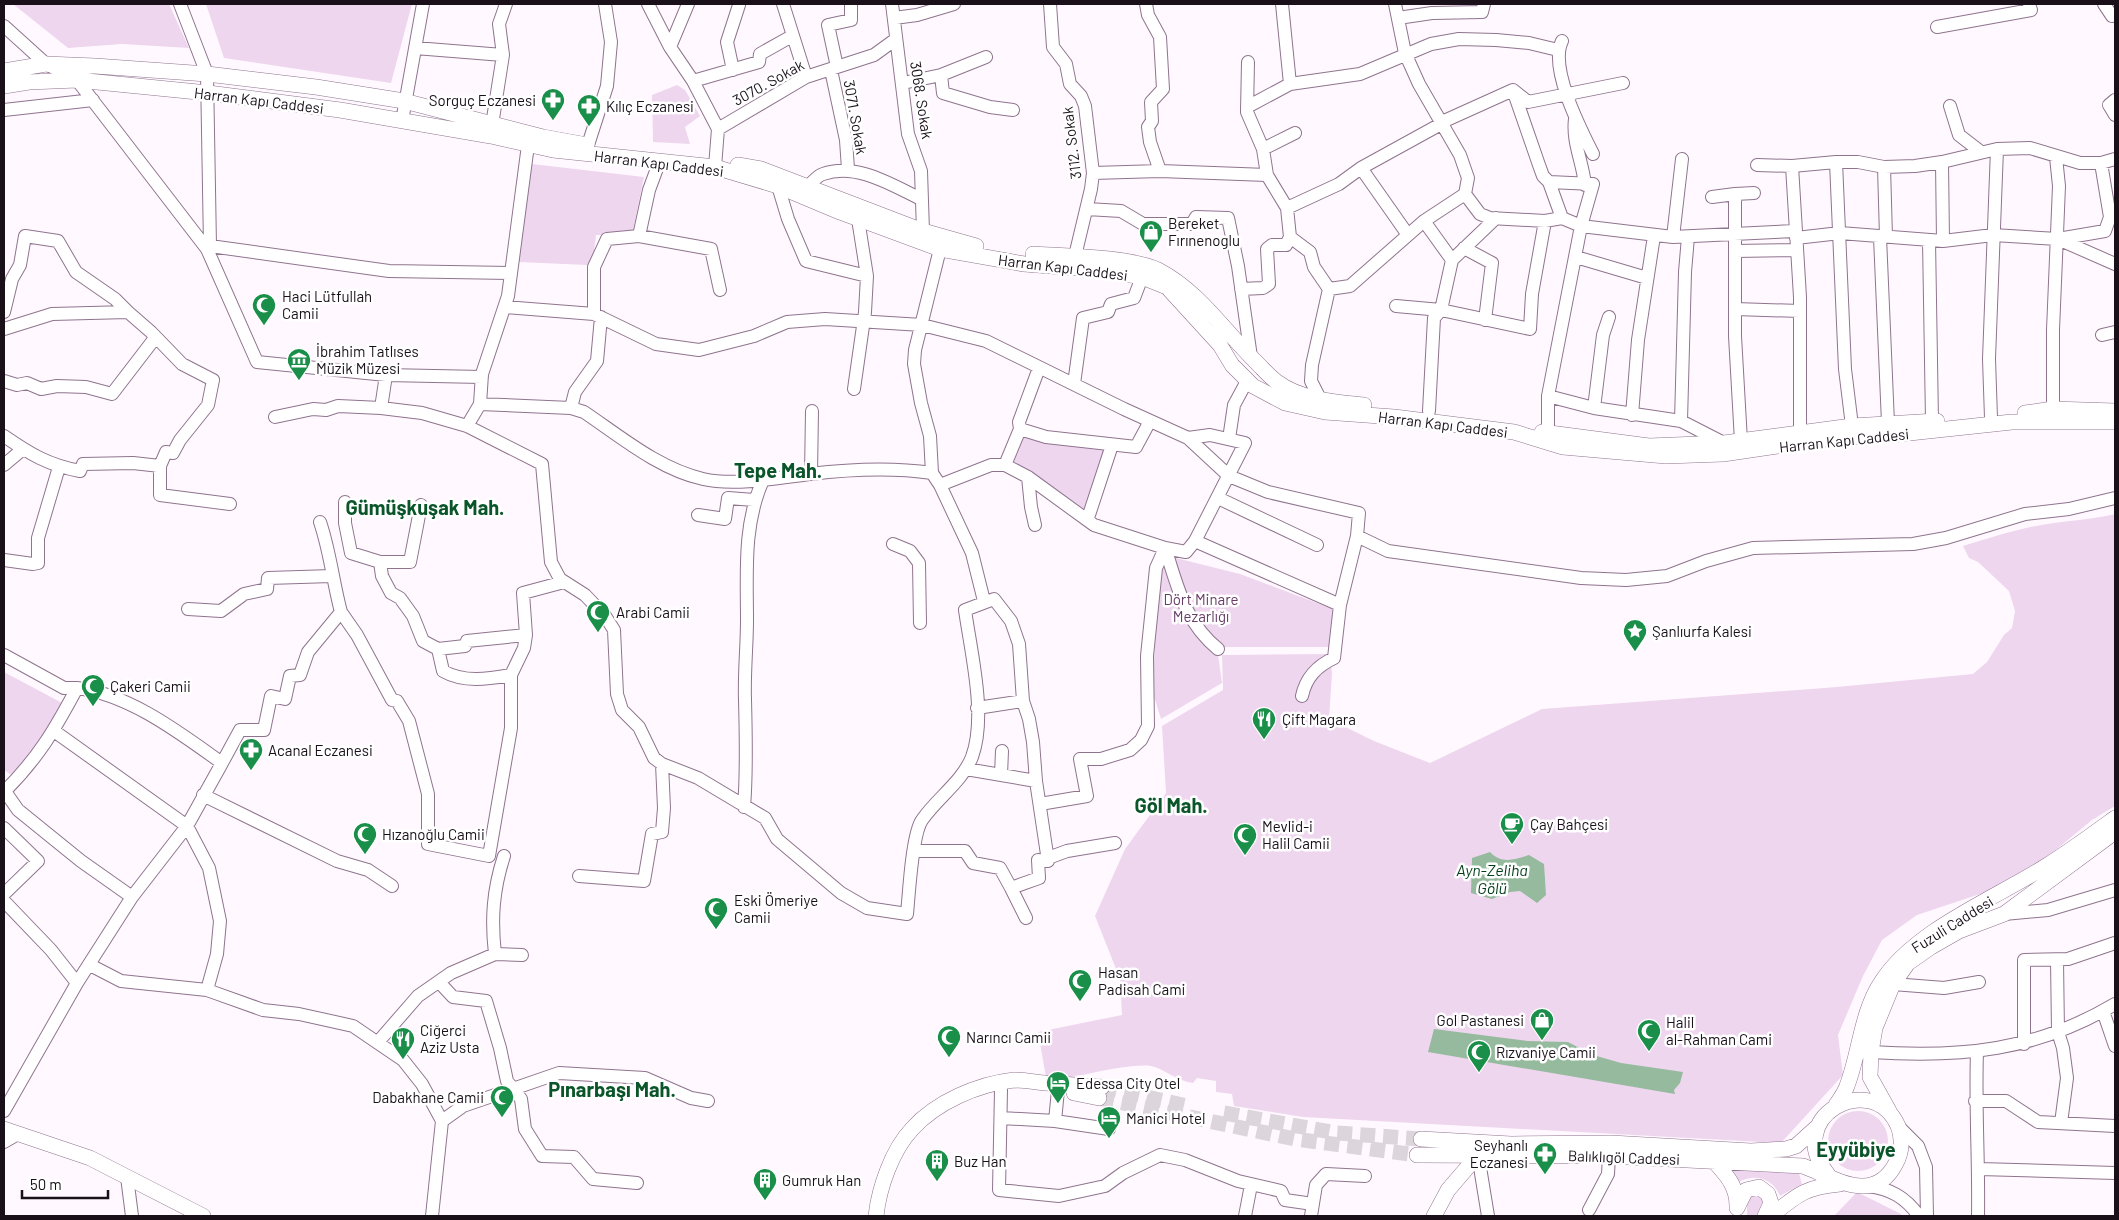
<svg xmlns="http://www.w3.org/2000/svg" width="2119" height="1220" font-family="Barlow,sans-serif">
<rect width="100%" height="100%" fill="#fff9ff"/>
<path fill="#efd6ef" d="M13,4h156l20,44 -67,-4 -54,4z
M206,4h206l-21,79 -167,-25z
M677,85l8,5 15,26 -15,11 5,17 -37,-2 -1,-47z
M532,164l112,13 -12,58h-36l-3,25 -6,5 -69,-3z
M1022,435l87,12 -21,66 -75,-51z
M2115,514v292l-23,14 -58,48 -36,20 -81,27 -35,25 -19,36 -25,59 5,40 -62,68 -478,-26 -69,-11 -2,-12 -16,-2v-11l-19,-3 -4,5c-17,-2 -30,-15 -42,-17 -22,-3 -80,12 -104,17l-9,-51 84,-17 -2,-36 -25,-63 30,-67 41,-56 -4,-67 61,-36 -1,-35 108,-1 2,20 -3,45 45,22 56,22 112,-54 295,-22 136,-13 14,-12 17,-27 8,-7 3,-17 -6,-20 -31,-29 -9,-4 -6,-12c30,-9 59,-19 91,-23 21,-3 41,-4 61,-9z
M1172,557l68,17 93,35 -3,38h-113l5,36 -61,36 -9,-29 8,-121z
M4,672l62,33 -17,26 -36,45 -9,-6z
M1828 1141a30 30 0 1 1 60 0a30 30 0 1 1-60 0Z
M1730,1169l69,4 3,11 -22,12c-7,-17 -24,-23 -41,-14z
M1756,1192l9,8 -6,16h-12v-18z
M1857,1192l44,22 1,2h-68z"/>
<path fill="#95ba9d" d="M1490,852c11,12 24,8 39,3l15,9 2,31 -9,8 -17,-12 -10,1 -18,7 -21,-6 1,-35z
M1434,1029l94,12 40,1 25,13 28,8 62,9 -3,11 -6,7 1,4 -247,-42z"/>
<g fill="none" stroke-linecap="round" stroke-linejoin="round">
<path stroke="#dcd6dc" stroke-width="15" stroke-dasharray="15 8" stroke-linecap="butt" d="M1102,1087l85,19
M1099,1098l196,41 122,16
M1224,1113l113,20 84,6"/>
<g stroke="#8f748e" stroke-width="14">
<path id="minor" d="M180,4l27,70 3,172 -3,3
M648,4l22,43
M688,4l-18,43 23,34 25,48
M783,4l23,73
M892,4l16,130 13,37 2,60
M1050,4l3,43 13,17 4,20 11,12 4,10 8,67 -2,16 -16,67
M1146,4l2,11 12,22 3,52 -12,13 1,19 -4,6 2,15 10,29
M1282,4l8,80
M1395,4l10,49 14,31 41,71 8,23 -3,16 15,20 10,4 55,3 17,-3 19,8 92,11 122,-6
M2104,4l8,12
M894,18l23,-3 37,-11
M1398,18l34,-5 50,-1 2,-8
M4,26l42,38 31,16 130,169 50,113 129,13 96,2
M1937,27l94,-17 -2,-6
M1562,41c-13,27 18,87 31,113
M415,48l88,7 -11,70
M503,55l-4,-31 7,-20
M837,67l-9,-42 23,-5v-16
M733,70l-6,-28 12,-37
M831,70l15,70 2,29
M941,75l2,18 47,14 23,3
M693,81l66,-19 1,-8 32,-18
M903,83l38,-8 45,-18
M1513,90l26,75 4,11 6,6 13,36
M1513,90l15,12 95,-19
M2115,100l-6,5 6,10
M1950,106l9,29 22,17
M1247,107l43,-23 70,-10 71,-30 28,-5 37,1 33,3 29,7
M4,110l89,-10
M1575,119c-3,23 8,44 10,66
M402,121l21,-117
M1442,122l71,-32
M588,145l19,-59 4,-44 -6,-38
M1263,149l32,-16
M1836,162l9,207 7,57
M1942,162l1,79
M2101,163l9,54
M1757,165l35,1 44,-4h22l26,5 31,-1 27,-4 55,-13 33,-1 50,15h21l14,-4
M1792,166l8,131v135
M715,167l3,-38 88,-52 68,-22 22,-16
M1884,167l2,70
M1361,168l47,67
M1093,173l67,-2 107,4
M778,186l10,33 18,42 61,15
M808,186c5,-4 10,-11 15,-12 33,-12 69,11 98,25
M1735,194l19,-1
M1712,197l23,-3v142l6,105
M1287,208l52,-24 22,-16 80,-44
M1087,209l34,2 22,13h49l4,-7 32,1 10,48 13,91
M1424,221l28,39
M639,236l72,13 9,41
M1290,237l20,15 4,15 15,22
M1673,237l9,-78
M1880,237l8,186
M1796,238l44,-5 103,8 50,-6 65,4 57,25
M2058,239l47,-8 5,-14 5,-2
M1929,240l3,181
M210,246l179,25 122,2
M1464,248l28,15 -7,57
M940,249l-25,101 -1,14 7,39 9,33 2,37 8,12 32,68 12,48
M1735,251l62,-1
M1576,257l71,21
M1241,289l22,-1 6,-4 -2,-35 5,-4h14l4,-8 -3,-29 -20,-33 -4,-26 -16,-37 1,-50
M1396,306l45,4 89,19 2,-35 13,-73
M505,307l89,7 62,30 43,6 55,-14 33,-14 38,-3 97,6 64,16 138,68 64,29 22,-3 35,8 -50,98
M1735,309l65,2
M4,312l8,-33 8,-14 5,-29 33,5 18,31 39,27 13,13
M594,314v-47l13,-28 32,-3 10,-46 10,-27
M4,329l48,-15 76,-2 23,20 31,32 31,16 -5,25 -28,35 -7,13 -7,-1 -6,14v29l70,9
M2102,335l13,-3
M4,381l13,4 10,-2 14,6 16,-3 29,1 26,7 43,-56
M1074,384l9,-66 25,-6 3,-8 23,-6 8,-21
M854,389l11,-77 2,-36 -9,-57
M1548,396l46,12 87,13 43,22
M1320,399l-9,-18 1,-16 17,-76 21,-3 74,-65 41,-27
M480,404l2,-30 26,-78 20,-151
M381,408l5,-33
M571,408l4,-16 22,-31 4,-44
M1594,408l9,-73 6,-18
M2053,409v-79l6,-144 -3,-29
M1429,411l5,-93 7,-8 11,-50 44,-42
M1632,415l6,-75 16,-104
M275,417l38,-8 13,1 12,-4 43,2 41,5 45,13 75,38 9,98 9,17 25,16 20,21 9,14 3,64 5,16 17,17 15,31 8,6 36,14 67,40 12,21 64,54 26,15 40,6c2,-20 5,-80 15,-94 15,-22 40,-38 50,-63 15,-41 -1,-104 -7,-147l29,-11 17,22 8,23 4,57 6,18 4,23 3,39 12,80 -10,-1 1,18 -28,10 15,30
M1991,418l-2,-59 8,-210
M1681,421l4,-149 3,-35
M467,426l13,-22 91,4 13,4c37,25 75,57 119,67 31,7 76,-1 107,-5 41,-5 81,-7 122,-1
M1020,429l26,8 90,10 14,-26
M1548,434v-38l33,-170 12,-42 -44,-2
M4,436c26,18 44,29 76,35l3,-7 50,-1 27,3
M1188,438l41,38 39,16 91,21 -2,23 -17,69 -6,53c-17,8 -28,19 -32,38
M1229,439l5,-34 13,-24
M4,465l19,-16
M1005,465l15,-36 -1,-7 20,-54
M811,474l1,-63
M1028,477l3,30 4,18
M940,485l51,-20h14l23,12 66,48 71,23c13,39 19,73 53,101
M1218,498l99,47
M345,502v21l6,30 29,9 2,14 9,17 9,5 13,18 10,25 15,8 27,-3 2,-5 59,-6
M698,515l27,4 3,-21 26,2
M1088,518l24,-73
M1357,536l31,15 193,27 45,2 41,-4 39,-15 47,-13 160,-4 33,-6 79,-24 44,-5 46,-11
M893,544l17,7 9,12 1,60
M4,560l29,4 5,-1v-25l21,-71
M380,562h30l11,-57
M188,609l33,2 23,-17 23,-5 1,-11 64,-2
M341,612l16,23 35,65 5,1 12,20 19,73v50l61,12 22,-128v-53l13,-27 2,-13 -3,-42 41,-11
M438,649l5,22c21,12 45,8 68,4
M4,655l60,33h13
M977,708l46,-7
M54,731l133,95 22,42 11,53 -3,33 -10,36
M222,763l18,-33h24l7,-34 14,3 5,-23 10,-1 8,-23 33,-40c-8,-30 -11,-61 -21,-90
M966,769l70,12
M1001,775l1,-24
M4,790l14,20 63,51 51,36
M4,792c34,-34 50,-61 73,-104 52,6 103,45 145,75l-35,63 -55,71 -55,86 -73,128
M203,795l134,66 31,9 24,16
M1040,804l47,-8 -7,-37h21l29,-9 11,-10 7,-14 -1,-70 9,-88 9,-20 21,4 9,-11 145,64
M744,807c3,-36 2,-71 1,-107 -1,-27 2,-54 2,-80 0,-48 -4,-95 16,-140
M4,828l34,33 -34,33
M914,851h51l8,12 27,5 11,20
M1048,858l19,-7 48,-8
M579,876l65,5 8,-47 10,-2 2,-24 -2,-44
M4,901l47,49 26,33
M2004,914l44,-4 67,-20
M495,954c-4,-35 -2,-64 9,-98
M2057,960l1,72 5,16 4,30 -6,45
M90,965l31,16 86,9 56,20 36,4 54,12 50,34 19,24 20,37 -10,95
M439,982l14,15 33,4 14,47 7,33 14,18 4,30 17,27 32,1 19,22 44,4
M1893,984l51,4 35,-6
M2103,1011l12,35
M378,1042l40,-46 33,-23 44,-19 27,1
M2024,1044v-84l44,-1 47,-16
M1871,1052c90,6 165,-1 244,-48
M1977,1052c-2,55 2,109 1,164
M1001,1090l-2,100 60,6 46,-10 18,-13 37,-18 25,5 53,21 43,10 4,9 28,4
M1058,1090l-3,31 54,8
M1975,1101h31l32,21 77,4
M1002,1118l53,3
M442,1121l21,-15 96,-33 86,5 46,20 17,3
M1899,1127l19,19 8,21 1,49
M4,1142l12,-7
M1478,1155l10,61
M1979,1169l136,4
M127,1177l5,39
M1868,1186c23,3 37,11 51,30
M1589,1210l19,-36 1,-18
M1245,1216l6,-31
M1311,1216l5,-31 10,-11 39,2"/>
</g>
<g stroke="#8f748e" stroke-width="16">
<path id="major" d="M4,71l42,-7 49,2 112,8 109,13 88,14 139,36 44,8
M4,86l25,-4 48,-2 131,13 132,17 151,26 62,14 162,17 63,19 62,26 100,37 84,15 80,6 38,7 25,10 53,58 12,20 21,21 32,17 40,9 69,5 120,15 49,15 103,9 57,-2 103,-15 74,-5 112,-12h103
M738,165l23,4 162,62 53,15
M1033,254c31,2 99,3 125,16 42,22 66,61 100,94 6,6 12,13 19,18 24,18 59,20 87,23
M2025,413l28,-4 62,2
M1542,432l107,14 75,-3 128,-17 85,-5
M1074,1093l25,5
M1836,1105c4,-6 9,-13 11,-19 13,-34 14,-74 35,-105 33,-51 114,-83 164,-115 24,-15 47,-32 69,-48
M1889,1111l-19,-34 1,-25 4,-24 18,-44 15,-21 23,-16 28,-16 45,-17 111,-82
M4,1129l86,29 113,58
M1421,1139l90,5 100,-1 140,8 35,-2 10,-3 21,-19
M1417,1155l192,1 194,10c32,12 71,40 93,-3 6,-11 7,-25 2,-37 -26,-58 -118,-9 -69,50
M1713,1160c13,15 24,25 24,46
M1737,1208l9,-18 13,-3 9,7 3,9 -6,13
M876,1216c3,-28 16,-66 36,-87 24,-27 66,-45 102,-49 10,0 21,2 31,3 19,1 38,3 57,4
M1434,1216l14,-26 30,-35
M1771,1216c26,-21 34,-29 69,-32"/>
</g>
<use href="#minor" stroke="#fff" stroke-width="12"/>
<use href="#major" stroke="#fff" stroke-width="15"/>
</g>
<defs>
<g id="pharmacy-pin" transform="scale(1.25)"><path d="M0 17L-7.5 6A9.5 9.5 0 1 1 7.5 6Z" fill="#1a8f4a" stroke="#fff"/><path d="M-2-6h4v4h4v4h-4v4h-4v-4h-4v-4h4Z" fill="#fff"/></g>
<g id="shop-pin" transform="scale(1.25)"><path d="M0 17L-7.5 6A9.5 9.5 0 1 1 7.5 6Z" fill="#1a8f4a" stroke="#fff"/><path d="M-5-2.5h2.3a2.7 3.5 0 0 1 5.4 0H5L5.5 6h-11ZM-1.5-2.5h3a1.5 2.3 0 0 0-3 0Z" fill="#fff"/></g>
<g id="mosque-pin" transform="scale(1.25)"><path d="M0 17L-7.5 6A9.5 9.5 0 1 1 7.5 6Z" fill="#1a8f4a" stroke="#fff"/><path d="M3.5-4.9A6 6 0 1 0 3.5 4.9A5 5 0 1 1 3.5-4.9Z" fill="#fff"/></g>
<g id="museum-pin" transform="scale(1.25)"><path d="M0 17L-7.5 6A9.5 9.5 0 1 1 7.5 6Z" fill="#1a8f4a" stroke="#fff"/><path d="M0-6L6-3V-2H-6V-3ZM-5-1h2V3h-2ZM-1-1h2V3h-2ZM3-1h2V3H3ZM-6 4H6V6H-6Z" fill="#fff"/></g>
<g id="sight-pin" transform="scale(1.25)"><path d="M0 17L-7.5 6A9.5 9.5 0 1 1 7.5 6Z" fill="#1a8f4a" stroke="#fff"/><path d="M0-6L1.8-2.2L6-1.7L2.9 1.2L3.7 5.4L0 3.3L-3.7 5.4L-2.9 1.2L-6-1.7L-1.8-2.2Z" fill="#fff"/></g>
<g id="restaurant-pin" transform="scale(1.25)"><path d="M0 17L-7.5 6A9.5 9.5 0 1 1 7.5 6Z" fill="#1a8f4a" stroke="#fff"/><path d="M-5-6h1v4h1v-4h1v4h1v-4h1v5L-1.5 .5V6h-2V.5L-5-1ZM5-6V6H3V1.5H1.5Q1.5-4 5-6Z" fill="#fff"/></g>
<g id="cafe-pin" transform="scale(1.25)"><path d="M0 17L-7.5 6A9.5 9.5 0 1 1 7.5 6Z" fill="#1a8f4a" stroke="#fff"/><path d="M-5.5-4.5H6V0H3Q3 3.5 0 3.5H-2.5Q-5.5 3.5-5.5 0ZM3-3.2v2h1.7v-2ZM-6 4.5H4V6H-6Z" fill="#fff"/></g>
<g id="hotel-pin" transform="scale(1.25)"><path d="M0 17L-7.5 6A9.5 9.5 0 1 1 7.5 6Z" fill="#1a8f4a" stroke="#fff"/><path d="M-6-4.5h1.5V1H6V5H4.5V3h-9V5H-6ZM-4 0a1.8 1.8 0 1 1 3.6 0ZM.5 0V-2.5h3Q6-2.5 6 0Z" fill="#fff"/></g>
<g id="building-pin" transform="scale(1.25)"><path d="M0 17L-7.5 6A9.5 9.5 0 1 1 7.5 6Z" fill="#1a8f4a" stroke="#fff"/><path d="M-4-6H4V6H1V3H-1V6H-4ZM-2.5-4.3h1.7v1.8h-1.7ZM.8-4.3h1.7v1.8H.8ZM-2.5-1h1.7V.8h-1.7ZM.8-1h1.7V.8H.8Z" fill="#fff"/></g>
</defs>
<g fill-rule="evenodd">
<use href="#pharmacy-pin" x="553" y="100"/>
<use href="#pharmacy-pin" x="589" y="106"/>
<use href="#shop-pin" x="1151" y="232"/>
<use href="#mosque-pin" x="264" y="305"/>
<use href="#museum-pin" x="299" y="360"/>
<use href="#mosque-pin" x="598" y="612"/>
<use href="#sight-pin" x="1635" y="631"/>
<use href="#mosque-pin" x="93" y="686"/>
<use href="#restaurant-pin" x="1264" y="719"/>
<use href="#pharmacy-pin" x="251" y="750"/>
<use href="#cafe-pin" x="1512" y="824"/>
<use href="#mosque-pin" x="365" y="834"/>
<use href="#mosque-pin" x="1245" y="835"/>
<use href="#mosque-pin" x="716" y="909"/>
<use href="#mosque-pin" x="1080" y="981"/>
<use href="#shop-pin" x="1542" y="1020"/>
<use href="#mosque-pin" x="1649" y="1031"/>
<use href="#mosque-pin" x="949" y="1037"/>
<use href="#restaurant-pin" x="403" y="1039"/>
<use href="#mosque-pin" x="1479" y="1052"/>
<use href="#hotel-pin" x="1058" y="1083"/>
<use href="#mosque-pin" x="502" y="1097"/>
<use href="#hotel-pin" x="1109" y="1118"/>
<use href="#pharmacy-pin" x="1545" y="1154"/>
<use href="#building-pin" x="937" y="1161"/>
<use href="#building-pin" x="765" y="1180"/>
</g>
<g text-anchor="middle" dominant-baseline="central" stroke-width="5" stroke-linejoin="round" paint-order="stroke">
<g font-size="15" fill="#191019" stroke="#fff">
<text transform="translate(768 82) rotate(-29)">3070. Sokak</text>
<text transform="translate(259 100) rotate(7)">Harran Kapı Caddesi</text>
<text transform="translate(922 100) rotate(81)">3068. Sokak</text>
<text transform="translate(856 117) rotate(80)">3071. Sokak</text>
<text transform="translate(1071 143) rotate(-97)">3112. Sokak</text>
<text transform="translate(659 163) rotate(7)">Harran Kapı Caddesi</text>
<text transform="translate(1063 267) rotate(7)">Harran Kapı Caddesi</text>
<text transform="translate(1443 424) rotate(7)">Harran Kapı Caddesi</text>
<text transform="translate(1844 440) rotate(-6)">Harran Kapı Caddesi</text>
<text transform="translate(1952 924) rotate(-32)">Fuzuli Caddesi</text>
<text transform="translate(1624 1157) rotate(2)">Balıklıgöl Caddesi</text>
</g>
<g font-size="15" fill="#191019" stroke="#fff" text-anchor="start">
<text x="536" y="100" text-anchor="end">Sorguç Eczanesi</text>
<text x="606" y="106">Kılıç Eczanesi</text>
<text x="1168" y="223">Bereket<tspan x="1168" dy="17">Fırınenoglu</tspan></text>
<text x="282" y="296">Haci Lütfullah<tspan x="282" dy="17">Camii</tspan></text>
<text x="316" y="351">İbrahim Tatlıses<tspan x="316" dy="17">Müzik Müzesi</tspan></text>
<text x="616" y="612">Arabi Camii</text>
<text x="1652" y="631">Şanlıurfa Kalesi</text>
<text x="110" y="686">Çakeri Camii</text>
<text x="1282" y="719">Çift Magara</text>
<text x="268" y="750">Acanal Eczanesi</text>
<text x="1530" y="824">Çay Bahçesi</text>
<text x="1262" y="826">Mevlid-i<tspan x="1262" dy="17">Halil Camii</tspan></text>
<text x="382" y="834">Hızanoğlu Camii</text>
<text x="734" y="900">Eski Ömeriye<tspan x="734" dy="17">Camii</tspan></text>
<text x="1098" y="972">Hasan<tspan x="1098" dy="17">Padisah Cami</tspan></text>
<text x="1524" y="1020" text-anchor="end">Gol Pastanesi</text>
<text x="1666" y="1022">Halil<tspan x="1666" dy="17">al-Rahman Cami</tspan></text>
<text x="420" y="1030">Ciğerci<tspan x="420" dy="17">Aziz Usta</tspan></text>
<text x="966" y="1037">Narıncı Camii</text>
<text x="1496" y="1052">Rızvaniye Camii</text>
<text x="1076" y="1083">Edessa City Otel</text>
<text x="484" y="1097" text-anchor="end">Dabakhane Camii</text>
<text x="1126" y="1118">Manici Hotel</text>
<text x="1528" y="1145" text-anchor="end">Seyhanlı<tspan x="1528" dy="17">Eczanesi</tspan></text>
<text x="954" y="1161">Buz Han</text>
<text x="782" y="1180">Gumruk Han</text>
</g>
<g font-size="15" fill="#673c67" stroke="#fff">
<text x="1201" y="599">Dört Minare<tspan x="1201" dy="17">Mezarlığı</tspan></text>
</g>
<g font-size="16" font-style="italic" fill="#003d19" stroke="#fff">
<text x="1492" y="869">Ayn-Zeliha<tspan x="1492" dy="18">Gölü</tspan></text>
</g>
<g font-size="20" font-weight="bold" fill="#0a5529" stroke="#fff">
<text x="778" y="470">Tepe Mah.</text>
<text x="425" y="507">Gümüşkuşak Mah.</text>
<text x="1171" y="805">Göl Mah.</text>
<text x="612" y="1089">Pınarbaşı Mah.</text>
<text x="1856" y="1149">Eyyübiye</text>
</g>
</g>
<rect width="2119" height="1220" fill="none" stroke="#191019" stroke-width="10"/>
<path d="M22 1190v8h86v-8" fill="none" stroke="#191019" stroke-width="2.5"/>
<text x="30" y="1190" font-size="15" fill="#191019" stroke="#ffffff" stroke-width="4" paint-order="stroke">50 m</text>
</svg>
